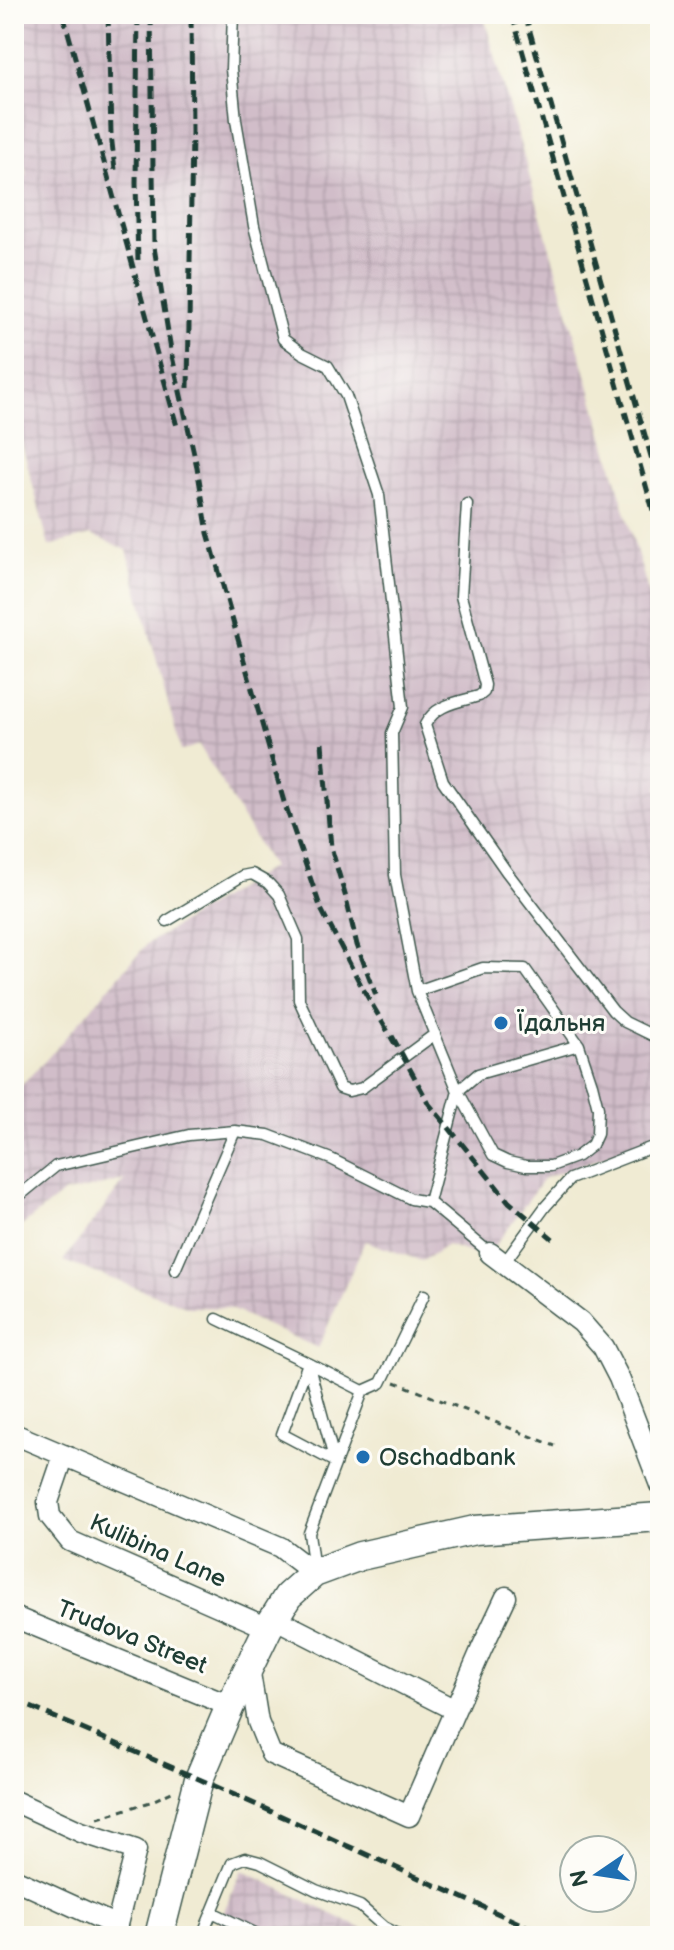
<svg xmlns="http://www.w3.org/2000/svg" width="674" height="1950" font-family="'Balsamiq Sans',sans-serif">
<defs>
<pattern id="industrial-grid" width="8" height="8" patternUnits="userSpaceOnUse" patternTransform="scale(2)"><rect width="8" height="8" fill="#d1bdc9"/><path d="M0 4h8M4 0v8" fill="none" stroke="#b3a3ad"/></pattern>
</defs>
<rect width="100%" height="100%" fill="#fdfcf7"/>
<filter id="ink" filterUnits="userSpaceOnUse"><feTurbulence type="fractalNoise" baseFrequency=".0125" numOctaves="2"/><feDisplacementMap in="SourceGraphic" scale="16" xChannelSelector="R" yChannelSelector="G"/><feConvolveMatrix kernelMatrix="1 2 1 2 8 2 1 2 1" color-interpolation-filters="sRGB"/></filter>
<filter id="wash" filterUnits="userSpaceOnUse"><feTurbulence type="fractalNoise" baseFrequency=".006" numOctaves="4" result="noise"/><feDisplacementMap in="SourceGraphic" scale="32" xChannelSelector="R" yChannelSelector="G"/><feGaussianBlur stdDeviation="1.8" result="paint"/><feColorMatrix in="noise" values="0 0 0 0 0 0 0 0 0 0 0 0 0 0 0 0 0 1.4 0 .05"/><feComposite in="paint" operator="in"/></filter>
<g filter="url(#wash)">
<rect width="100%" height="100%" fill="#f0ebd3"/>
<path fill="url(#industrial-grid)" d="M14,14h469l177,619v152l-3,1 3,7v344l-116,41 -58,80 -39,-13 -25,16 -57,-20 -47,107 -90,-40 -39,-1 -126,-46 62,-81 -63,14 -48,38v-140l31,-31 102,-117 125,-77 -73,-122 -18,6 -54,-201 -36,-15 -42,11 -35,-132v-235l13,-4 -13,-48z
M242,1870l135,66h-164z"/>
</g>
<g filter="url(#ink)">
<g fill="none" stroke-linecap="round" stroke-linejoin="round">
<g stroke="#3e574c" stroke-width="13">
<path id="service" d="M233,14l-2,55 5,51 18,106 29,113 19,14 26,13 18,30 33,99 24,212 -11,26 3,142 22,116 41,100 35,64 15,7 18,4h25l27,-10 14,-11 5,-11 1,-26 -6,-24 -13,-39 -54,-76 -42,-1 -66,23
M467,504l-6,92 24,89 -1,7 -5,4c-20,6 -44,8 -54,29l18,56 63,90 107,140 12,11 35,17
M167,921l75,-45 10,-2 16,9 11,12 19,44 1,61 41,88 9,3 13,-3 73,-54
M14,1200l42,-34 133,-31 46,-4 33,4 63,24 80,40 18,3 61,51
M429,1202l29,-111 20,-17 101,-29
M504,1263l41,-56 25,-28 90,-35
M175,1270l60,-139
M217,1319l91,44 27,99
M335,1462l-53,-28 26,-71 55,28
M314,1571l-5,-38 54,-142 18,-8 43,-88
M212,1912l49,24
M202,1936l30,-73 13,-5 15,4 56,28 44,16 24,21 18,9"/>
</g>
<g stroke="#3e574c" stroke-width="23">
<path id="minor" d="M490,1253l91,69 22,25 16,31 41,107
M14,1434l266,113 34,26
M64,1455l-16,47 2,14 20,25 198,87
M14,1617l216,89
M274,1618l181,92
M249,1667l9,55 13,32 138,62 73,-168 24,-51
M14,1801l67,31 55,18 -22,86
M14,1879l103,47"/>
</g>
<g stroke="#3e574c" stroke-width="31">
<path id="secondary" d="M159,1936l40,-157 31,-73 38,-78 20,-32 26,-23 46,-17 115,-26 185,-13"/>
</g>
<path stroke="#3e574c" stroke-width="3" stroke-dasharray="6 6" stroke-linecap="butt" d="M395,1382l160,64
M98,1818l52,-16 24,-11"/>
<use href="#service" stroke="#fff" stroke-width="10"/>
<use href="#minor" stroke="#fff" stroke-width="20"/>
<use href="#secondary" stroke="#fff" stroke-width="28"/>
<path stroke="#1f3d34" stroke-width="5" stroke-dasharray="12 6" stroke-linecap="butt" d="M63,14l115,416
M108,14l3,120 4,36
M138,14l-2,169 2,79
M151,14l3,233 18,109 25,111 11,66 76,269 37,107 42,80 32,55
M512,14l148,521
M525,14l135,474
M188,388l4,-255 -1,-119
M322,743l9,104 15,51 11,47 19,50
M392,1036l37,68 20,24 60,74 44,37
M14,1700l185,79 349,157"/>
</g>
</g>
<g fill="#1f6fb2" stroke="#fdfcf7" stroke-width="3">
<circle cx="501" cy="1023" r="8"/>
<circle cx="363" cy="1457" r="8"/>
</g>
<g text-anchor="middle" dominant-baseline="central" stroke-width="6" stroke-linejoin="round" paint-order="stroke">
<g font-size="24" fill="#1f3d34" stroke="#fdfcf7" text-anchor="start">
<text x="517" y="1023">Їдальня</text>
<text x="379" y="1457">Oschadbank</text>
</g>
<g font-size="24" fill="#1f3d34" stroke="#fdfcf7">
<text transform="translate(158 1551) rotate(24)">Kulibina Lane</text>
<text transform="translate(132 1637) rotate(22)">Trudova Street</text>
</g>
</g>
<rect width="674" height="1950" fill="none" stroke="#fdfcf7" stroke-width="48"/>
<g transform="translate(598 1874) rotate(257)"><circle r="38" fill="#fdfcf7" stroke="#a4b0a9" stroke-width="2"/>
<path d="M0-6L14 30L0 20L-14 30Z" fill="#1f6fb2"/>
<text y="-12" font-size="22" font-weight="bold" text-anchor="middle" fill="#1f3d34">N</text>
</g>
</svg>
